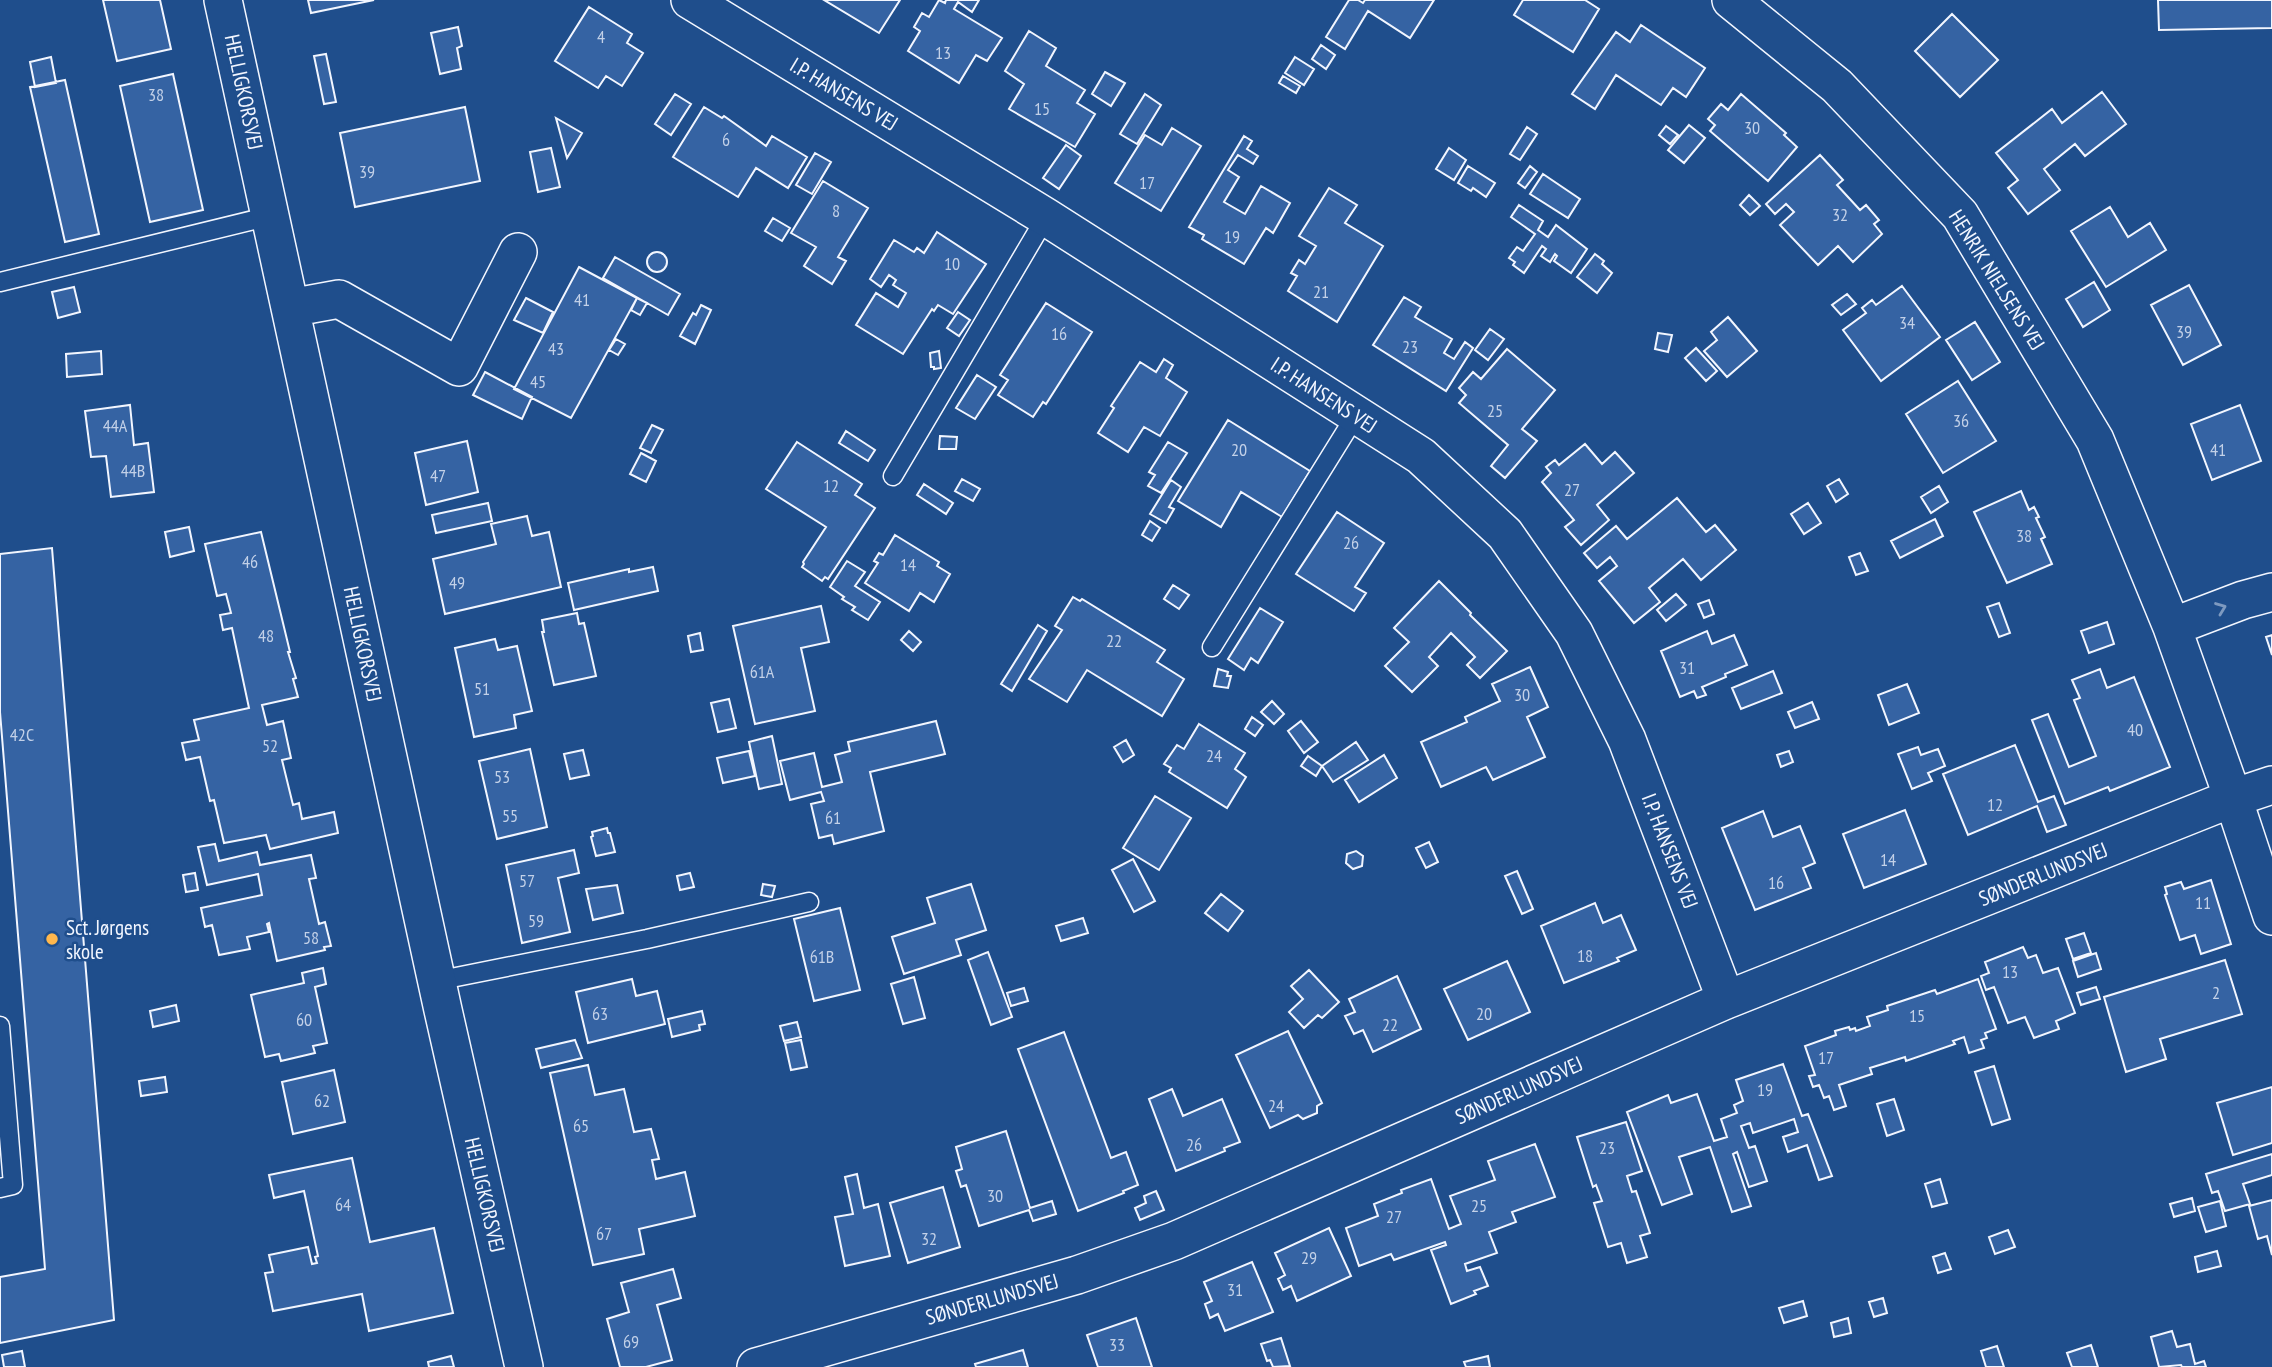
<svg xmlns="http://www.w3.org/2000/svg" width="2272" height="1367" font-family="'PT Sans Narrow',sans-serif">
<rect width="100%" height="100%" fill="#1f4e8c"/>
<path fill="#3563a3" stroke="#f2f6ff" stroke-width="2" d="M103,0h57l11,49 -54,12z
M308,0h66l-63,13z
M824,0h76l-21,33z
M939,0l6,3 1,-3h33l-7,12 -14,-10 -4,7 48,29 -15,23 -11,-6 -17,28 -51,-32 12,-20 -6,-4 8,-14 7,4z
M1349,0h9l5,3 2,-3h69l-24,38 -42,-27 -23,38 -19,-12z
M1523,0h62l14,9 -26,43 -59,-37z
M2158,0h114v28l-113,2z
M589,7l43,27 -5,9 16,10 -21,33 -16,-10 -8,12 -43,-27z
M1952,14l46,46 -38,37 -45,-46z
M1641,25l64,43 -19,29 -13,-9 -12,17 -45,-30 -21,34 -23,-15 44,-62 14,10z
M458,27l4,19 -5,2 4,21 -21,5 -9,-41z
M1029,31l27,17 -10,18 39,24 -8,13 18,11 -20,33 -66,-38 15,-25 -19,-13z
M1321,45l14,10 -9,14 -14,-10z
M326,54l10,48 -12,2 -10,-48z
M51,57l5,26 -21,4 -5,-25z
M1295,57l19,12 -10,16 -19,-12z
M1105,72l20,11 -14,23 -19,-12z
M173,74l30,136 -53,12 -30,-136z
M1283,76l17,10 -4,7 -17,-10z
M65,80l34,154 -34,8 -35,-155z
M2102,92l24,32 -41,32 -10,-12 -31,25 16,21 -32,24 -20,-26 10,-8 -22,-27 56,-44 10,14z
M675,94l16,10 -20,31 -16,-11z
M1145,94l16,11 -24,39 -17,-10z
M1741,94l45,39 -2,2 13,12 -29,34 -58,-50 5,-6 -7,-6 13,-15 7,6z
M465,107l15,74 -125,26 -15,-74z
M704,107l18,11 2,-2 42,30 6,-10 35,21 -19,31 -32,-20 -18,29 -65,-40z
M556,118l26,15 -15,25z
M1689,125l16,13 -21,25 -16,-13z
M1666,126l12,9 -8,9 -11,-9z
M1527,127l10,7 -17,26 -10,-6z
M1172,128l29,18 -40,65 -46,-28 30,-48 17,10z
M1244,136l8,5 -5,8 11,7 -5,8 -15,-9 -10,15 11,7 -15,25 21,12 16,-28 29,17 -17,30 -7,-5 -22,36 -42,-25 2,-4 -15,-8z
M1066,145l15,11 -22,33 -16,-11z
M551,148l9,39 -22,5 -8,-40z
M1449,148l17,12 -12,20 -18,-11z
M815,153l16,9 -19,32 -16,-9z
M1820,155l23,25 -6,5 23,25 6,-5 13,15 -5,4 8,10 -29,28 -15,-16 -20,19 -38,-40 14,-13 -8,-8 -11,10 -9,-10z
M1468,166l27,17 -9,14 -13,-9 -2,3 -13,-8z
M1530,166l7,6 -12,16 -7,-5z
M1543,174l37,25 -12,19 -38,-24z
M823,181l45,27 -30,49 8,4 -14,23 -28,-18 12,-19 -25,-14z
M1329,188l28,17 -12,18 38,23 -46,76 -49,-31 9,-15 -6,-3 8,-13 6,4 11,-18 -17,-10z
M1749,195l11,11 -10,9 -10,-10z
M1519,205l24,16 -5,9 10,7 8,-12 31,24 -16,24 -17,-12 3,-5 -2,-2 -5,8 -9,-6 5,-7 -4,-3 -18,27 -11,-8 2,-3 -6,-4 8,-11 6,4 12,-17 -24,-17z
M2110,207l18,30 22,-14 16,27 -60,37 -35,-56z
M773,218l17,10 -8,13 -17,-10z
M937,232l49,32 -33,50 -15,-9 -4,6 -2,-2 -29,45 -47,-29 20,-32 22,14 8,-14 -13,-8 3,-5 -7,-5 -8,12 -11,-8 24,-39 20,12 3,-4 7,5z
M647 262a10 10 0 1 1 20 0a10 10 0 1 1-20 0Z
M1595,254l9,7 -2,3 10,9 -15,20 -20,-16z
M615,257l65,37 -12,21 -65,-37z
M579,267l58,31 -66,120 -57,-29z
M2094,282l16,28 -27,17 -17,-28z
M2189,285l32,60 -38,20 -32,-60z
M1902,286l38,51 -59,44 -38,-51 23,-17 -4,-5 10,-8 4,5z
M74,287l6,25 -22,6 -6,-26z
M1847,294l9,10 -15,11 -9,-10z
M1404,297l17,10 -6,10 37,22 -8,14 10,6 11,-17 8,6 -27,43 -73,-46z
M526,298l27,14 -10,21 -29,-13z
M637,298l10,5 -7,12 -9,-5z
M1046,303l46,29 -46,72 -3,-2 -10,15 -35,-22 10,-15 -8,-5z
M701,305l10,5 -16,34 -15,-8 13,-23 3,2z
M958,312l12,8 -11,16 -12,-8z
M1728,317l29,34 -30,26 -23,-26 13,-11 -6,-8z
M1975,322l25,40 -28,18 -26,-40z
M1490,329l14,10 -16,21 -13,-10z
M1658,333l14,2 -4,17 -13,-3z
M616,339l9,5 -7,11 -9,-5z
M1696,348l21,23 -11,10 -21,-23z
M1507,349l48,41 -33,39 15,12 -32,37 -14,-12 17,-21 -49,-42 7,-8 -7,-7 14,-16 8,7z
M101,351l1,23 -35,3 -1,-23z
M939,351l2,17 -7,1v-2h-3l-1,-14z
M1164,359l9,6 -7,13 21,14 -27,44 -16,-9 -16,25 -30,-19 16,-25 -3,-2 29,-44 16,10z
M485,372l47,25 -10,22 -49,-24z
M977,375l19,12 -21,32 -19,-11z
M1958,381l38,60 -53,32 -37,-59z
M130,405l4,40 14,-2 6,49 -43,5 -5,-41 -15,1 -6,-46z
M2240,405l21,56 -49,19 -21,-56z
M1228,420l82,51 -28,46 -41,-25 -20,35 -43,-26z
M652,425l11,5 -12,23 -11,-5z
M846,431l29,19 -7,11 -29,-18z
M940,436l17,1 -1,12h-17z
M467,441l11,51 -52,13 -11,-52z
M797,442l65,42 -7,11 20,13 -47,71 -3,-2 -3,4 -20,-14 2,-3 -1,-2 23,-35 -60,-38z
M1168,442l19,11 -26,40 -13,-7 7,-11 -6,-3z
M1585,444l17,20 13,-12 19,21 -37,32 12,15 -28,25 -16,-18 9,-7 -32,-38 9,-9 -5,-6 9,-7 4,5z
M641,453l15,8 -10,21 -16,-8z
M962,479l18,10 -7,12 -18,-10z
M1839,479l9,15 -12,8 -9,-16z
M1171,480l10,7 -12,20 5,2 -8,14 -16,-9z
M924,484l29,19 -7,11 -29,-19z
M1939,486l9,16 -17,11 -10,-16z
M2021,491l8,19 5,-3 5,10 -3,1 9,19 -4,2 11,25 -45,19 -33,-71z
M1677,498l29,34 9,-7 21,25 -35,30 -18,-21 -34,29 11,14 -26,21 -35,-42 18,-15 -7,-9 -13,11 -13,-15 32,-27 11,13z
M488,503l4,18 -56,12 -4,-18z
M1808,503l13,20 -17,11 -13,-20z
M1337,512l47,31 -29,44 11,6 -12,18 -58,-37z
M527,516l5,20 17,-4 12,55 -116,27 -12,-55 63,-15 -5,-20z
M1935,519l8,17 -43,22 -9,-17z
M1150,521l10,7 -8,13 -10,-6z
M189,527l5,24 -24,6 -5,-25z
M261,532l29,120h-2l8,26 -3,1 5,18 -36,8 5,20 16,-4 8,37 -9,2 11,45 6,-2 3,16 32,-7 4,21 -68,16 -4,-14 -42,8 -10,-43 -4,1 -10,-44 -14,3 -4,-17 17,-3 -5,-20 55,-12 -17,-80 -9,2 -3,-15 11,-2 -5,-19 -9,2 -12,-52z
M895,535l44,27 -2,4 13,8 -16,28 -14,-9 -11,18 -44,-28 13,-20 -4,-2 5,-8 4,2z
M52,548l62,772 -114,23v-66l45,-8 -45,-557v-158z
M1860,553l8,18 -12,4 -7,-18z
M847,561l18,11 -10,14 25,16 -12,18 -16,-10 3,-3 -13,-8 2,-2 -14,-10z
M653,567l5,24 -84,19 -6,-27 61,-14v3z
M1439,581l32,32 -1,2 37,36 -27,27 -13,-13 8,-8 -24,-24 -22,24 9,9 -26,26 -27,-26 24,-24 -15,-14z
M1173,585l16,10 -10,14 -15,-10z
M1676,594l10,11 -20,16 -9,-11z
M1073,597l7,4 2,-2 83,51 -8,12 27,17 -22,37 -75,-46 -20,32 -38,-23 33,-49 -7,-4z
M1709,600l5,14 -10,4 -6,-14z
M1999,603l11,30 -11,4 -12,-30z
M821,606l8,36 -28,6 14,63 -60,13 -22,-98z
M1260,608l23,14 -25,41 -7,-5 -7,12 -16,-11z
M577,613l2,11 5,-1 12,53 -42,9 -12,-53h2l-2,-12z
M2107,622l7,22 -25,9 -8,-22z
M1038,625l9,6 -35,60 -11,-7z
M909,631l12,11 -8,9 -12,-11z
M1707,631l5,13 22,-9 13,30 -22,9 1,3 -24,10 4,8 -9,3 -3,-7 -14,6 -19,-46z
M700,633l3,17 -12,2 -3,-16z
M2272,635v20l-6,-18z
M495,639l3,11 19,-4 15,65 -18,4 2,13 -42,9 -19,-89z
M1530,667l18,40 -21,10 18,40 -52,23 -7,-13 -45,20 -20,-45 46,-20 -2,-5 35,-16 -8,-17z
M1218,669l10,3 -1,4h4l-3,12 -14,-2z
M2100,669l7,19 27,-11 36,90 -60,24 -2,-4 -43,17 -33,-84 16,-6 21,53 27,-11 -22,-56 6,-2 -8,-18z
M1773,671l9,22 -41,16 -9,-21z
M1907,684l12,29 -30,12 -11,-30z
M729,699l7,29 -18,4 -7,-29z
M1272,701l12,13 -10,10 -13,-12z
M1812,702l7,17 -24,9 -7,-16z
M1252,717l11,8 -8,11 -10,-7z
M936,721l9,33 -75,18 14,59 -50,13 -2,-9 -13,3 -8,-34 13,-3 -3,-9 -31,8 -10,-39 34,-8 8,34 20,-5 -7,-27 15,-4 -2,-9z
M1301,721l17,21 -14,11 -16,-22z
M1199,724l46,29 -10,16 11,8 -19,31 -58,-36 2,-4 -7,-4 13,-19 7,4z
M772,736l10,48 -23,5 -10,-47z
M1126,740l8,15 -11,7 -9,-15z
M1356,742l12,18 -35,22 -11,-16z
M2015,745l23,57 16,-6 12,29 -19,7 -10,-26 -69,29 -25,-61z
M1918,747l3,8 17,-6 7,17 -17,7 4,8 -20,8 -14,-35z
M530,749l17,78 -50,12 -18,-78z
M583,750l6,25 -19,4 -6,-25z
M749,751l6,25 -32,7 -6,-25z
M1789,751l4,11 -12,5 -4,-12z
M1384,755l13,23 -38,24 -14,-22z
M1308,756l14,10 -6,10 -15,-10z
M1155,796l36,22 -32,52 -36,-22z
M1905,810l21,54 -62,24 -21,-54z
M1763,811l10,26 27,-11 15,37 -12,5 8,20 -56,22 -33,-82z
M607,828l1,5h2l5,19 -19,4 -5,-19 2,-1 -1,-4z
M1429,842l9,20 -12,6 -10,-20z
M215,844l4,17 38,-9 3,13 51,-10 5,23 -7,1 10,45 6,-2 6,24 -7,1 1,3 -48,11 -8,-38 -2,1 2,8 -22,5 3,12 -31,6 -7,-30 -7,2 -4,-19 61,-13 -4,-21 -51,11 -9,-38z
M574,850l5,23 -21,5 12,54 -48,11 -16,-78z
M1356,851l7,5 -1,10 -9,3 -7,-6 1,-9z
M1133,859l22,42 -21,11 -22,-42z
M1517,871l16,38 -11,5 -17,-38z
M195,873l3,17 -12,2 -3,-17z
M690,873l4,14 -14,3 -3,-14z
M2211,880l20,64 -30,10 -6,-19 -15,5 -15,-45 2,-1 -2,-7 16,-5 3,7z
M763,884l12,2 -3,11 -11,-2z
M971,884l15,46 -30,10 5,15 -57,19 -12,-37 43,-14 -8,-25z
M617,885l6,28 -30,7 -7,-31z
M1221,894l22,17 -15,20 -23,-18z
M1595,903l8,20 18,-8 15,35 -19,8 2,3 -55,22 -23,-57z
M840,908l20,82 -46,11 -20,-82z
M1083,918l5,15 -27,8 -5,-15z
M2084,933l7,20 -18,6 -7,-20z
M2023,947l5,11 8,-3 7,18 15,-5 17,45 -19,8 3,8 -25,9 -9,-21 -17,6 -14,-36 -8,3 -5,-14 8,-3 -4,-11z
M988,952l24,65 -21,8 -23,-65z
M2096,953l5,16 -23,8 -5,-16z
M2225,960l17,54 -82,25 6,20 -40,13 -22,-75z
M1507,961l23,51 -62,28 -24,-51z
M323,968l3,16 -11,3 12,56 -14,3 2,7 -34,8 -2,-7 -14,3 -14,-62 53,-12 -2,-10z
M1309,970l30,32 -17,16 -4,-3 -14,13 -15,-16 14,-13 -12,-13z
M1397,976l24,53 -48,23 -10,-22 -9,4 -9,-18 10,-4 -6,-13z
M914,977l11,41 -22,6 -12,-40z
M632,979l4,17 21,-5 8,33 -77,19 -12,-51z
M1978,979l18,50 -11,4 2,5 -6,2 3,8 -15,5 -5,-16 -11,4 2,3 -49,17 -1,-4 -35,11 2,6 -33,11 7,21 -12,4 -5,-14 -5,2 -5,-13 -6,2 -4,-11 6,-1 -10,-29 31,-11 -1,-4 14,-4 1,3 5,-2 1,3 14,-5 -3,-9 21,-7 -1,-4 48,-16 2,4z
M2096,987l4,12 -19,6 -4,-12z
M1024,988l4,13 -17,5 -4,-13z
M176,1005l3,16 -26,6 -3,-16z
M702,1011l3,13 -6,1 1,5 -28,7 -4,-18z
M797,1022l4,15 -17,4 -4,-15z
M1288,1031l34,72 -5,3v7l-14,6 -5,-4 -28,13 -34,-73z
M1064,1032l47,126 15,-6 12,33 -15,6 1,2 -46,18 -60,-162z
M575,1040l7,18 -41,10 -5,-19z
M801,1040l6,27 -16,3 -6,-27z
M1783,1064l19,52 6,-2 24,62 -13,4 -12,-35 -19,7 -5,-15 15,-5 -4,-13 -41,14 -3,-10 -9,3 8,22 6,-2 12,35 -18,6 -12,-35 -4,2 18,52 -19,6 -22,-65 -31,10 13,37 -30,11 -35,-93 41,-17 3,8 26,-9 17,47 13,-4 -6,-18 16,-6 -3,-8 9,-4 -7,-21z
M588,1065l7,30 29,-6 10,43 17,-3 8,30 -7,1 4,19 29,-7 10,44 -56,13 5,25 -51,11 -43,-192z
M1994,1066l16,53 -18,6 -17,-53z
M334,1070l11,52 -52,12 -11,-52z
M165,1077l2,15 -26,4 -2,-15z
M2272,1087v56l-39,12 -16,-52z
M1172,1089l11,27 39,-17 18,43 -16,6 1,3 -49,20 -27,-72z
M1894,1099l10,31 -17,6 -10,-32z
M1626,1122l16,49 -15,5 5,16 4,-1 14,42 -10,3 7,21 -20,6 -6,-20 -13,4 -14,-44 8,-2 -6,-16 -3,2 -16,-50z
M1006,1131l24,77 22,-7 4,13 -23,7 -4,-11 -50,16 -13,-41 -5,2 -5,-16 6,-2 -6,-22z
M1535,1144l20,53 -43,15 4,10 -27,10 8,21 -32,11 2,7 13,-4 8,19 -14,5 2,3 -25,10 -20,-54 15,-5 -1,-3 -51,18 -3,-6 -32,12 -13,-38 32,-12 -4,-12 28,-11 -1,-3 30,-11 18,50 12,-5 -11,-28 45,-16 -7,-19z
M2272,1154v21l-29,9 7,20 -25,7 -7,-20 -6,2 -6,-19z
M352,1158l18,84 64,-14 19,85 -84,18 -7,-37 -89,17 -8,-38 8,-1 -4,-17 39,-8 4,17 5,-1 -2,-6 3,-1 -14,-65 -30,7 -5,-23z
M857,1174l7,34 14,-4 12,52 -45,10 -10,-49 18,-3 -8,-37z
M1940,1179l7,24 -15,4 -7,-23z
M943,1187l17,60 -52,16 -18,-60z
M1156,1191l8,19 -24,10 -5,-12 11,-5 -2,-7z
M2192,1198l3,13 -21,6 -4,-13z
M2272,1200v55l-5,-19 -9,3 -9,-33z
M2220,1201l6,25 -20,6 -8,-25z
M1329,1228l22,48 -54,25 -6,-15 -8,4 -5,-11 7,-4 -10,-22z
M2008,1230l7,17 -20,7 -6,-17z
M2217,1251l4,15 -23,6 -3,-15z
M1945,1253l6,16 -13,4 -5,-16z
M1252,1262l21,50 -48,19 -7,-17 -8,4 -5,-14 7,-3 -8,-19z
M673,1269l8,29 -24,7 15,55 -26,7h-26l-13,-48 22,-7 -8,-29z
M1883,1298l4,15 -13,4 -5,-15z
M1803,1301l4,15 -23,7 -5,-15z
M1136,1318l16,49h-54l-11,-32z
M1848,1318l3,15 -17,4 -3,-14z
M2172,1331l5,16 13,-3 5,20 9,-3 2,6h-24l-1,-2 -22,2 -8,-30z
M1281,1338l9,28 -17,1 -3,-7 -3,1 -6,-17z
M2091,1345l7,22h-26l-5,-14z
M1997,1346l7,21h-18l-5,-16z
M1023,1350l5,17h-52l-1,-3z
M22,1351l3,16h-21l-2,-12z
M451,1356l3,11h-25l-1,-5z
M1488,1356l2,11h-24l-2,-5z"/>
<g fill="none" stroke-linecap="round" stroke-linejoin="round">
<g stroke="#f2f6ff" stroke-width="21">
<path id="service" d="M0,282l270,-66
M893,476l153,-259
M1212,647l144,-232
M436,981l211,-42 162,-37
M0,1026l13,159 -13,3"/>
</g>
<g stroke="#f2f6ff" stroke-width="40">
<path id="minor" d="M223,0l220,1010 81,357
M690,0l356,217 375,239 84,78 69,99 53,107 99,260
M1731,0l106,86 123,129 135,225 77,187 61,171 39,118
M290,308l49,-9 120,68 59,-115
M2172,627l71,-27 29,-8
M756,1367l321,-92 97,-34 552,-241 507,-202 39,-13"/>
</g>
<use href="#service" stroke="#1f4e8c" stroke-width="18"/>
<use href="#minor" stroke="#1f4e8c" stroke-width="37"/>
</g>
<defs><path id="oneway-chevron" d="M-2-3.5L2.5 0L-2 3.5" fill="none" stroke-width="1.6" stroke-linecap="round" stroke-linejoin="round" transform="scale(1.75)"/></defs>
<use stroke="#7e9ac0" href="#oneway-chevron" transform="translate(2221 608) rotate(-21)"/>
<circle fill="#ffb74d" stroke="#1f4e8c" stroke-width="2.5" cx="52" cy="939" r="7"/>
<g text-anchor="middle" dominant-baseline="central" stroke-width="5" stroke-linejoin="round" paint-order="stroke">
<g font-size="18" fill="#c3d1e8">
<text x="601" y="36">4</text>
<text x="943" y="52">13</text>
<text x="156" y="94">38</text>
<text x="1042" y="108">15</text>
<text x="1752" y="127">30</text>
<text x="726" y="139">6</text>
<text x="367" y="171">39</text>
<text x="1147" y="182">17</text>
<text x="836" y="210">8</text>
<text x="1840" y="214">32</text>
<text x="1232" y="236">19</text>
<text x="952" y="263">10</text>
<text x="1321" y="291">21</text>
<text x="582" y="299">41</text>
<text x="1907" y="322">34</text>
<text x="2184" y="331">39</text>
<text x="1059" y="333">16</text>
<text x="1410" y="346">23</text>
<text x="556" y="348">43</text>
<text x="538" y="381">45</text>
<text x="1495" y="410">25</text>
<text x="1961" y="420">36</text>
<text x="115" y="425">44A</text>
<text x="1239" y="449">20</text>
<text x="2218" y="449">41</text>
<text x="133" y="470">44B</text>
<text x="438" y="475">47</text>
<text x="831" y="485">12</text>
<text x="1572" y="489">27</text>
<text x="2024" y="535">38</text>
<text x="1351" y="542">26</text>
<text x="250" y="561">46</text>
<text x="908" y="564">14</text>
<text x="457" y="582">49</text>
<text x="266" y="635">48</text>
<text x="1114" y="640">22</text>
<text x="1687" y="667">31</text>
<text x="762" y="671">61A</text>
<text x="482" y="688">51</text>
<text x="1522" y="694">30</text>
<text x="2135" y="729">40</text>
<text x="22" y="734">42C</text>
<text x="270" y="745">52</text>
<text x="1214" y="755">24</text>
<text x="502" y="776">53</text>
<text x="1995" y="804">12</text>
<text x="510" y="815">55</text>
<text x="833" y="817">61</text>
<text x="1888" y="859">14</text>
<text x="527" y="880">57</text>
<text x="1776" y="882">16</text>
<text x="2203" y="902">11</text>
<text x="536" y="920">59</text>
<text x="311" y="937">58</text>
<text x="1585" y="955">18</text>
<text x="822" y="956">61B</text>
<text x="2010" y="971">13</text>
<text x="2216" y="992">2</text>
<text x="600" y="1013">63</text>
<text x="1484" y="1013">20</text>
<text x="1917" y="1015">15</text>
<text x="304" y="1019">60</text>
<text x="1390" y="1024">22</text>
<text x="1826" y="1057">17</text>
<text x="1765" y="1089">19</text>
<text x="322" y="1100">62</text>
<text x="1276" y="1105">24</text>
<text x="581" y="1125">65</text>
<text x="1194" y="1144">26</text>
<text x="1607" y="1147">23</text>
<text x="995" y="1195">30</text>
<text x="343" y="1204">64</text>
<text x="1479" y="1205">25</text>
<text x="1394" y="1216">27</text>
<text x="604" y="1233">67</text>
<text x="929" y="1238">32</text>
<text x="1309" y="1257">29</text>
<text x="1235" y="1289">31</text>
<text x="631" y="1341">69</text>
<text x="1117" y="1344">33</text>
</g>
<g font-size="21" fill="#f2f6ff" stroke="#1f4e8c">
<text transform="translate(244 92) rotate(78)">HELLIGKORSVEJ</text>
<text transform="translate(844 94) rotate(31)">I.P. HANSENS VEJ</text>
<text transform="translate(1997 280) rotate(58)">HENRIK NIELSENS VEJ</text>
<text transform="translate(1324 395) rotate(33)">I.P. HANSENS VEJ</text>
<text transform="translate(363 644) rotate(78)">HELLIGKORSVEJ</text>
<text transform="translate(1670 851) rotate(69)">I.P. HANSENS VEJ</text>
<text transform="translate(2043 874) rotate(-22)">SØNDERLUNDSVEJ</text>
<text transform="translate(1519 1090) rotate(-24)">SØNDERLUNDSVEJ</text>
<text transform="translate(485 1195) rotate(77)">HELLIGKORSVEJ</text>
<text transform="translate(992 1299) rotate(-16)">SØNDERLUNDSVEJ</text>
</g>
<g font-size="21" fill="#f2f6ff" stroke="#1f4e8c" text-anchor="start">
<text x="66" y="927">Sct. Jørgens<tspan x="66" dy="24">skole</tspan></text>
</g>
</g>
</svg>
